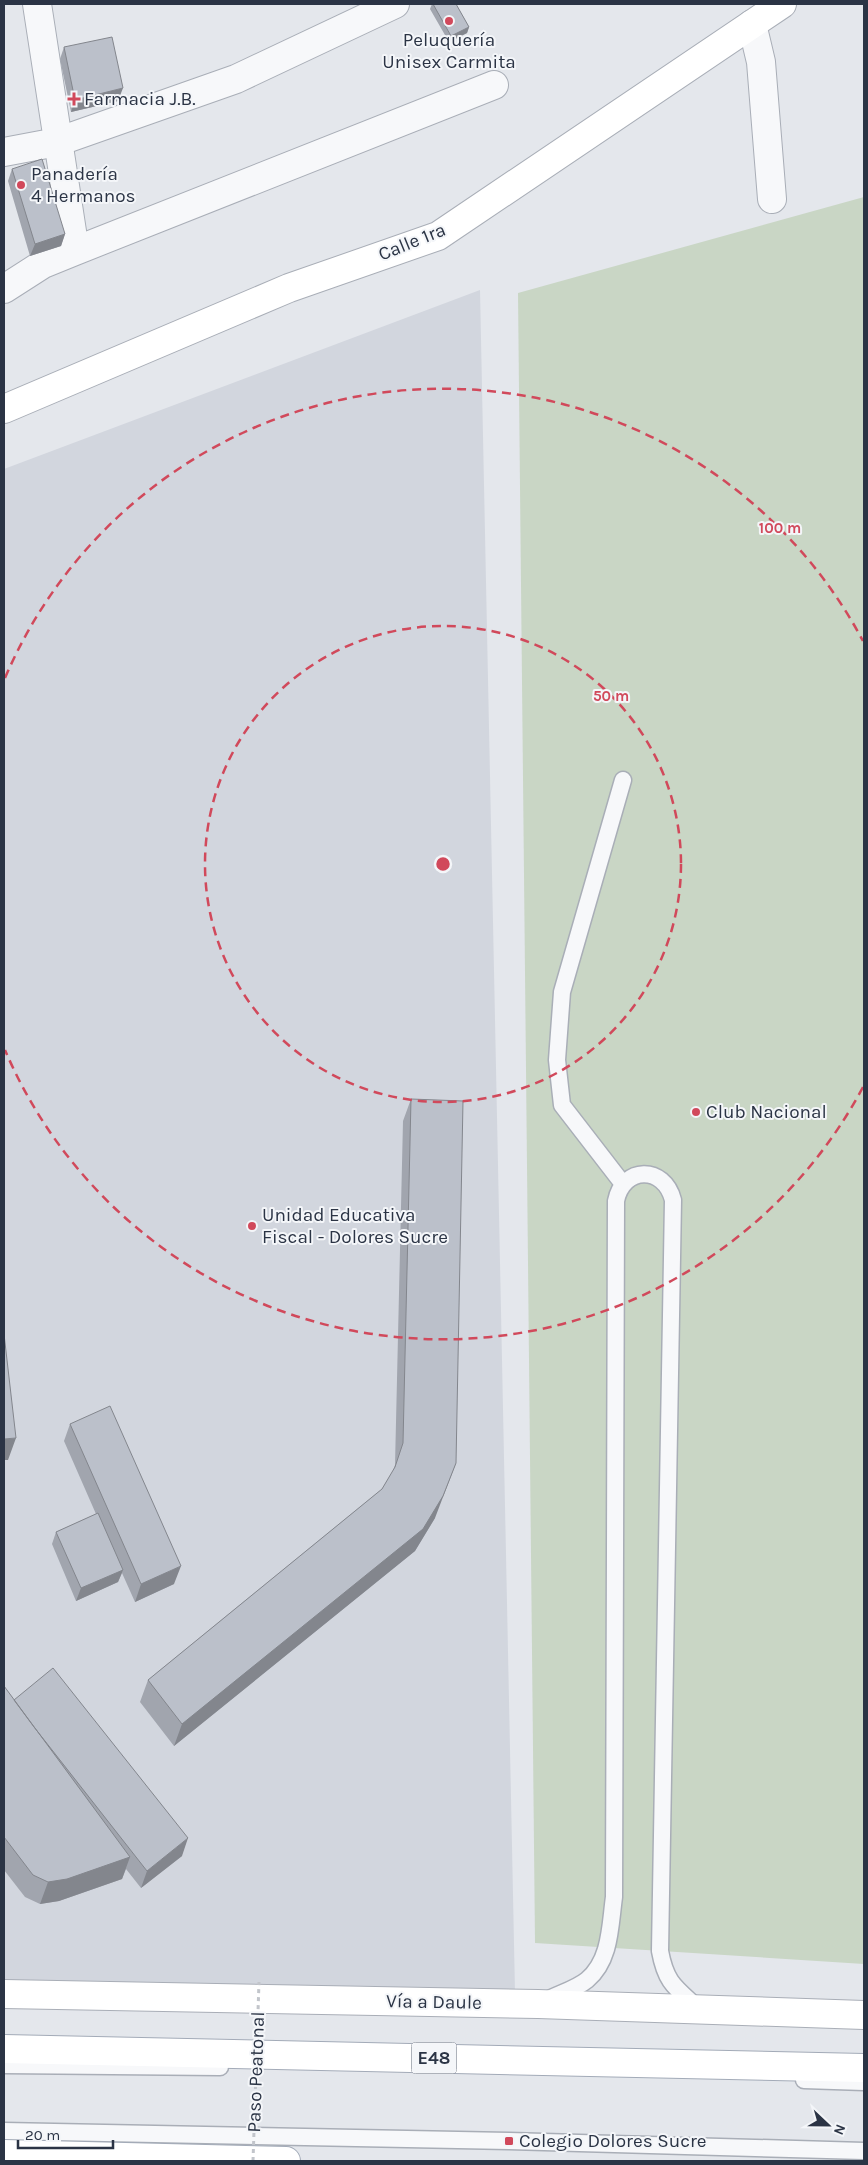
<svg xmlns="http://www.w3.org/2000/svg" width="868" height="2165" font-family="Karla,sans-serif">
<rect width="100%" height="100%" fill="#e4e7ec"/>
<path fill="#d2d6de" d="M480,290l35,1702 -511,-8v-1515z"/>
<path fill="#c9d6c5" d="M864,197v1767l-329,-21 -17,-1650z"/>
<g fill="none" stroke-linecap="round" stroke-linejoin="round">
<g stroke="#a9aeb7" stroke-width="19">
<path id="lane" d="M623,1184l-61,-79 -5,-45 5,-68 61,-212
M545,2001c13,-7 31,-12 42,-21 24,-20 23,-55 27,-83l2,-696c7,-35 48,-36 57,-1l-13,751c6,33 16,37 40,59
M4,2065l216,2
M804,2080l60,2
M4,2131l505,10 355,10"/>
</g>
<g stroke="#a9aeb7" stroke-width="30">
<path id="street" d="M37,4l38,247
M752,24l9,38 11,137
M4,152l53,-10 179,-63 159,-75
M4,289l39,-25 32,-13 419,-166"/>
</g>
<g stroke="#a9aeb7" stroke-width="30">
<path id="secondary" d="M4,409l285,-121 149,-52 344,-232
M4,1994l534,10 326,11"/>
</g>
<g stroke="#a3abb8" stroke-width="30">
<path id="primary" d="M4,2049l860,19
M4,2154l282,7"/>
</g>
<use href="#lane" stroke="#f7f8fa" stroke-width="16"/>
<use href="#street" stroke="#f7f8fa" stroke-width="28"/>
<use href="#secondary" stroke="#fff" stroke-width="28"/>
<use href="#primary" stroke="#fff" stroke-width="28"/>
<path stroke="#c2c5cb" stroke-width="3" stroke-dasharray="4 4" stroke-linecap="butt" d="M253,2161l6,-179"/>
</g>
<path fill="#a1a5ae" d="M432,4h24l13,23 -2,6 -18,9 -19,-33z
M64,47l54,54 -47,11 -11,-53z
M12,169l53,65 -4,12 -31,10 -22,-75z
M411,1099l24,419 -20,33 -241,195 -34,-44 8,-22 234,-191 11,-18 2,-6 8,-344z
M70,1424l104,160 -39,18 -13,-29 -4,9 -42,19 -24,-57 4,-12 40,-18 -32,-73z
M4,1686l10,14 168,156 -41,32 -15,-19 -4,10 -63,22 -19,3 -15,-7 -21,-27z"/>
<path fill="#83868d" d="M469,27l-2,6 -18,9 2,-6z
M123,88l-5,13 -47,11 4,-12z
M65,234l-4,12 -31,10 5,-12z
M16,1438l-8,22h-4v-21z
M456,1463l-21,55 -20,33 -241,195 8,-22z
M181,1566l-7,18 -39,18 6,-18z
M123,1570l-5,12 -42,19 5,-13z
M188,1838l-6,18 -41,32 6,-17z
M130,1857l-8,22 -63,22 -19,3 8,-22z"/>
<path fill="#bbc0ca" stroke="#83868d" d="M433,4h23l13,23 -18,9z
M112,37l11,51 -48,12 -11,-53z
M42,159l23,75 -30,10 -23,-75z
M411,1099l52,2 -7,362 -13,33 -20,33 -241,195 -34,-44 234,-191 13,-22 8,-24z
M4,1334l12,104 -12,1z
M110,1406l71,160 -40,18 -71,-160z
M98,1513l25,57 -42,18 -25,-56z
M53,1668l135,170 -41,33 -113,-144 -20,-27z
M4,1686l126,171 -63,22 -19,3 -15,-7 -29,-38z"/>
<g fill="none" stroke="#d1495b" stroke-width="2.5" stroke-dasharray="9 6">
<circle cx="443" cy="864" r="238"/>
<path d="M863 1087A476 476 0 0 1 5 1050M5 678A476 476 0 0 1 863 641"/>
</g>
<g fill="#d1495b" stroke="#f4f6f9" stroke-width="2">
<circle cx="449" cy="21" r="5"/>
<path d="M71.5 91.5h5v5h5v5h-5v5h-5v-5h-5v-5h5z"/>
<circle cx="21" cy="185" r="5"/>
<circle cx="696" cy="1112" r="5"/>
<circle cx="252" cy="1226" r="5"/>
<rect x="504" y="2136" width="10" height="10" rx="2.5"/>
</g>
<g text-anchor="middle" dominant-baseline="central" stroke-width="4" stroke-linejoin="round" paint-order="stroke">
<rect fill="#f4f6f9" stroke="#676e7b" stroke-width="1" x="411.5" y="2042.5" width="45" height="31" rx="4"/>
<g font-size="18" font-weight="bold" fill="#2b3445">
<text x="434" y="2058">E48</text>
</g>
<g font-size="19" fill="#2b3445" stroke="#f4f6f9" text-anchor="start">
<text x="449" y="40" text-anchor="middle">Peluquería<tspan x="449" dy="22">Unisex Carmita</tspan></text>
<text x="84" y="99">Farmacia J.B.</text>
<text x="31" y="174">Panadería<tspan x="31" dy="22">4 Hermanos</tspan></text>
<text x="706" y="1112">Club Nacional</text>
<text x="262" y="1215">Unidad Educativa<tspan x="262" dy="22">Fiscal - Dolores Sucre</tspan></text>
<text x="519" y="2141">Colegio Dolores Sucre</text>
</g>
<g font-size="19" fill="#2b3445" stroke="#f4f6f9">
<text transform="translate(412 242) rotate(-22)">Calle 1ra</text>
<text transform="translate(434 2002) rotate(1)">Vía a Daule</text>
<text transform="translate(256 2072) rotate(-88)">Paso Peatonal</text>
</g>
</g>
<circle cx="443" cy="864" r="8" fill="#d1495b" stroke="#f4f6f9" stroke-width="2.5"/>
<g font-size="15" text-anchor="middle" font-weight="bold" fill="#d1495b" stroke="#f4f6f9" stroke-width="4" stroke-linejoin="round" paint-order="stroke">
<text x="780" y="533">100 m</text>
<text x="611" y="701">50 m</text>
</g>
<rect width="868" height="2165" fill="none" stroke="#2b3445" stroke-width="10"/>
<g transform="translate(828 2125) rotate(112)" stroke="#f4f6f9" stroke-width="4" paint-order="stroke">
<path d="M0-4L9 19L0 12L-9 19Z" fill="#2b3445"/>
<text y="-8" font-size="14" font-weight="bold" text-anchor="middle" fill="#2b3445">N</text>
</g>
<path d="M18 2140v8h95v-8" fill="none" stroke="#2b3445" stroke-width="2.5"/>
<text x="25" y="2140" font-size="15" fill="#2b3445" stroke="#f4f6f9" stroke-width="4" paint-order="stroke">20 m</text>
</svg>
